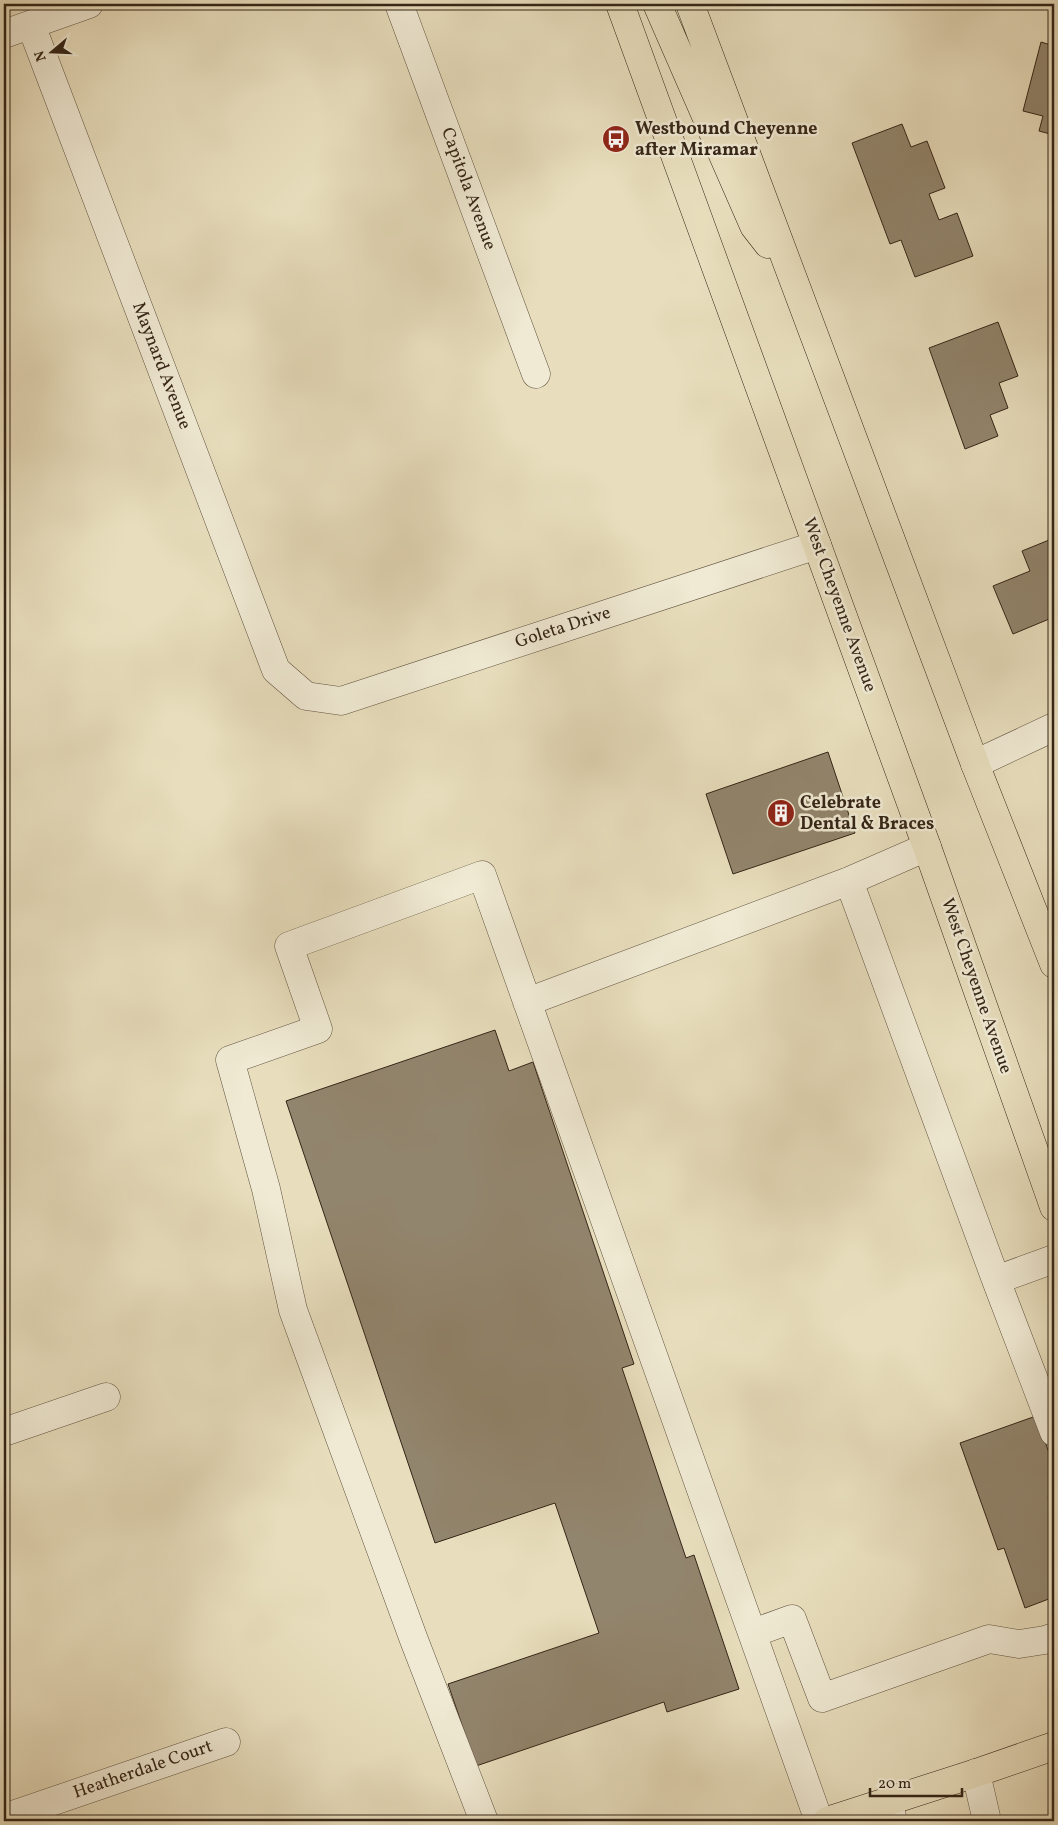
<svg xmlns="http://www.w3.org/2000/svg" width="1058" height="1825" font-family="Vollkorn,serif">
<rect width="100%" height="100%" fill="#e8debd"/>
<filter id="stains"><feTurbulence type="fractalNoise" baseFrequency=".004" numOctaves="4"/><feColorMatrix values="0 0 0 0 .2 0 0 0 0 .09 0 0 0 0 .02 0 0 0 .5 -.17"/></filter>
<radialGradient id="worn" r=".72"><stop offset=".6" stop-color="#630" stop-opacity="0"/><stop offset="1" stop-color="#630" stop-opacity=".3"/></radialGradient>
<path fill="#92856d" stroke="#342517" d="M799,4h12l-11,4z
M1041,42l13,4v89l-15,-4 4,-15 -20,-5z
M902,124l9,23 16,-6 18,47 -16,6 10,26 18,-7 16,43 -58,21 -14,-37 -11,4 -38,-101z
M998,322l20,54 -19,7 9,25 -18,7 8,21 -33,13 -36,-101z
M1054,538v79l-41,17 -20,-48 37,-15 -8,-20z
M828,752l27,81 -122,41 -27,-80z
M495,1030l14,41 24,-9 101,302 -12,4 64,190 8,-3 45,134 -72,23 -3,-10 -188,64 -28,-82 151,-51 -44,-130 -120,40 -149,-442z
M1036,1416l18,51v27l-6,3 6,16v84l-29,11 -21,-60 -6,2 -38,-107z"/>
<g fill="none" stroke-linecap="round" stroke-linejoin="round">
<g stroke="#615340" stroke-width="29">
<path id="minor" d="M399,4l137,370
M31,25l245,645 30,26 35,5 476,-156
M4,34l85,-30
M975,764l79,-37
M849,881l147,399
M527,1002l322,-121 78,-34
M1054,1259l-58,21 58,152
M4,1432l102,-35
M753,1633l39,-14 30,79 167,-59 30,5 26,-4 9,-3
M976,1773l11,48
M888,1801l5,20
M4,1818l222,-76
M484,1821l-70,-181 -121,-330 -27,-121 -36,-129 88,-31 -29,-83 193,-71 337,946"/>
</g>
<g stroke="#342517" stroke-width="29">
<path id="major" d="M620,4l307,843 127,360
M657,4l97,222 14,18
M690,4l285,760 79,200
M827,1821l149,-48 78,-27"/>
</g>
<use href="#minor" stroke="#f0ead4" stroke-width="28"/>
<use href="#major" stroke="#e8debd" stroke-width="28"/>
</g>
<defs>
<g id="bus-disc" transform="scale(1.4375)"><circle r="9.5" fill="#8f2418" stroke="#f0ead4"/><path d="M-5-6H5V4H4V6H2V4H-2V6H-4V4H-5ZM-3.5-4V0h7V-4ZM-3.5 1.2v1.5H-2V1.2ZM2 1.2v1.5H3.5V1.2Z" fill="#fff"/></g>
<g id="building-disc" transform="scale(1.4375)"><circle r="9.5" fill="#8f2418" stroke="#f0ead4"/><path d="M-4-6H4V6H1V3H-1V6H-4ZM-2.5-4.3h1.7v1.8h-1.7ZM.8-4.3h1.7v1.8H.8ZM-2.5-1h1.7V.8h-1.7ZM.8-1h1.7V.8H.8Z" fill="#fff"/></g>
</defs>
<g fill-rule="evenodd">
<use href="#bus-disc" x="616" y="139"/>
<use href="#building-disc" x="781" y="813"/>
</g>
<g text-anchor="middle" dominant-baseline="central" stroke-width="5" stroke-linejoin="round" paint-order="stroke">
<g font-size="18" font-weight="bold" fill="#342517" stroke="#f0ead4" text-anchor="start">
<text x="635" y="129">Westbound Cheyenne<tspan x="635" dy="21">after Miramar</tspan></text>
<text x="800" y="803">Celebrate<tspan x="800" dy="21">Dental &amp; Braces</tspan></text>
</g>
<g font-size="18" fill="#342517" stroke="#f0ead4">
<text transform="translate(468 189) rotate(70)">Capitola Avenue</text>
<text transform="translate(161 366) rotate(69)">Maynard Avenue</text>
<text transform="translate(839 605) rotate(70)">West Cheyenne Avenue</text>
<text transform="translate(563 628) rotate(-18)">Goleta Drive</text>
<text transform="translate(976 986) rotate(71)">West Cheyenne Avenue</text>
<text transform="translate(143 1770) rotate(-19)">Heatherdale Court</text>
</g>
</g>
<rect width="1058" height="1825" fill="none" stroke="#e8debd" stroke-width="20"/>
<rect x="5" y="5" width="1048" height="1815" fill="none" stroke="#342517" stroke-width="2.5"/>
<rect x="10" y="10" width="1038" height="1805" fill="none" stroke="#342517"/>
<g transform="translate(52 52) rotate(251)" stroke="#f0ead4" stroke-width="4" paint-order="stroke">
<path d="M0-4L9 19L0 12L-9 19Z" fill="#342517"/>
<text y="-8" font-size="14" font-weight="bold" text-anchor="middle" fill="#342517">N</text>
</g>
<path d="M870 1788v8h92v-8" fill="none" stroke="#342517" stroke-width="2.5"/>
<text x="878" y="1788" font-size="15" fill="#342517" stroke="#f0ead4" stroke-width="4" paint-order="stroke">20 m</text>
<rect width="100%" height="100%" filter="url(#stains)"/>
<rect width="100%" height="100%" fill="url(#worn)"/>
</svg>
